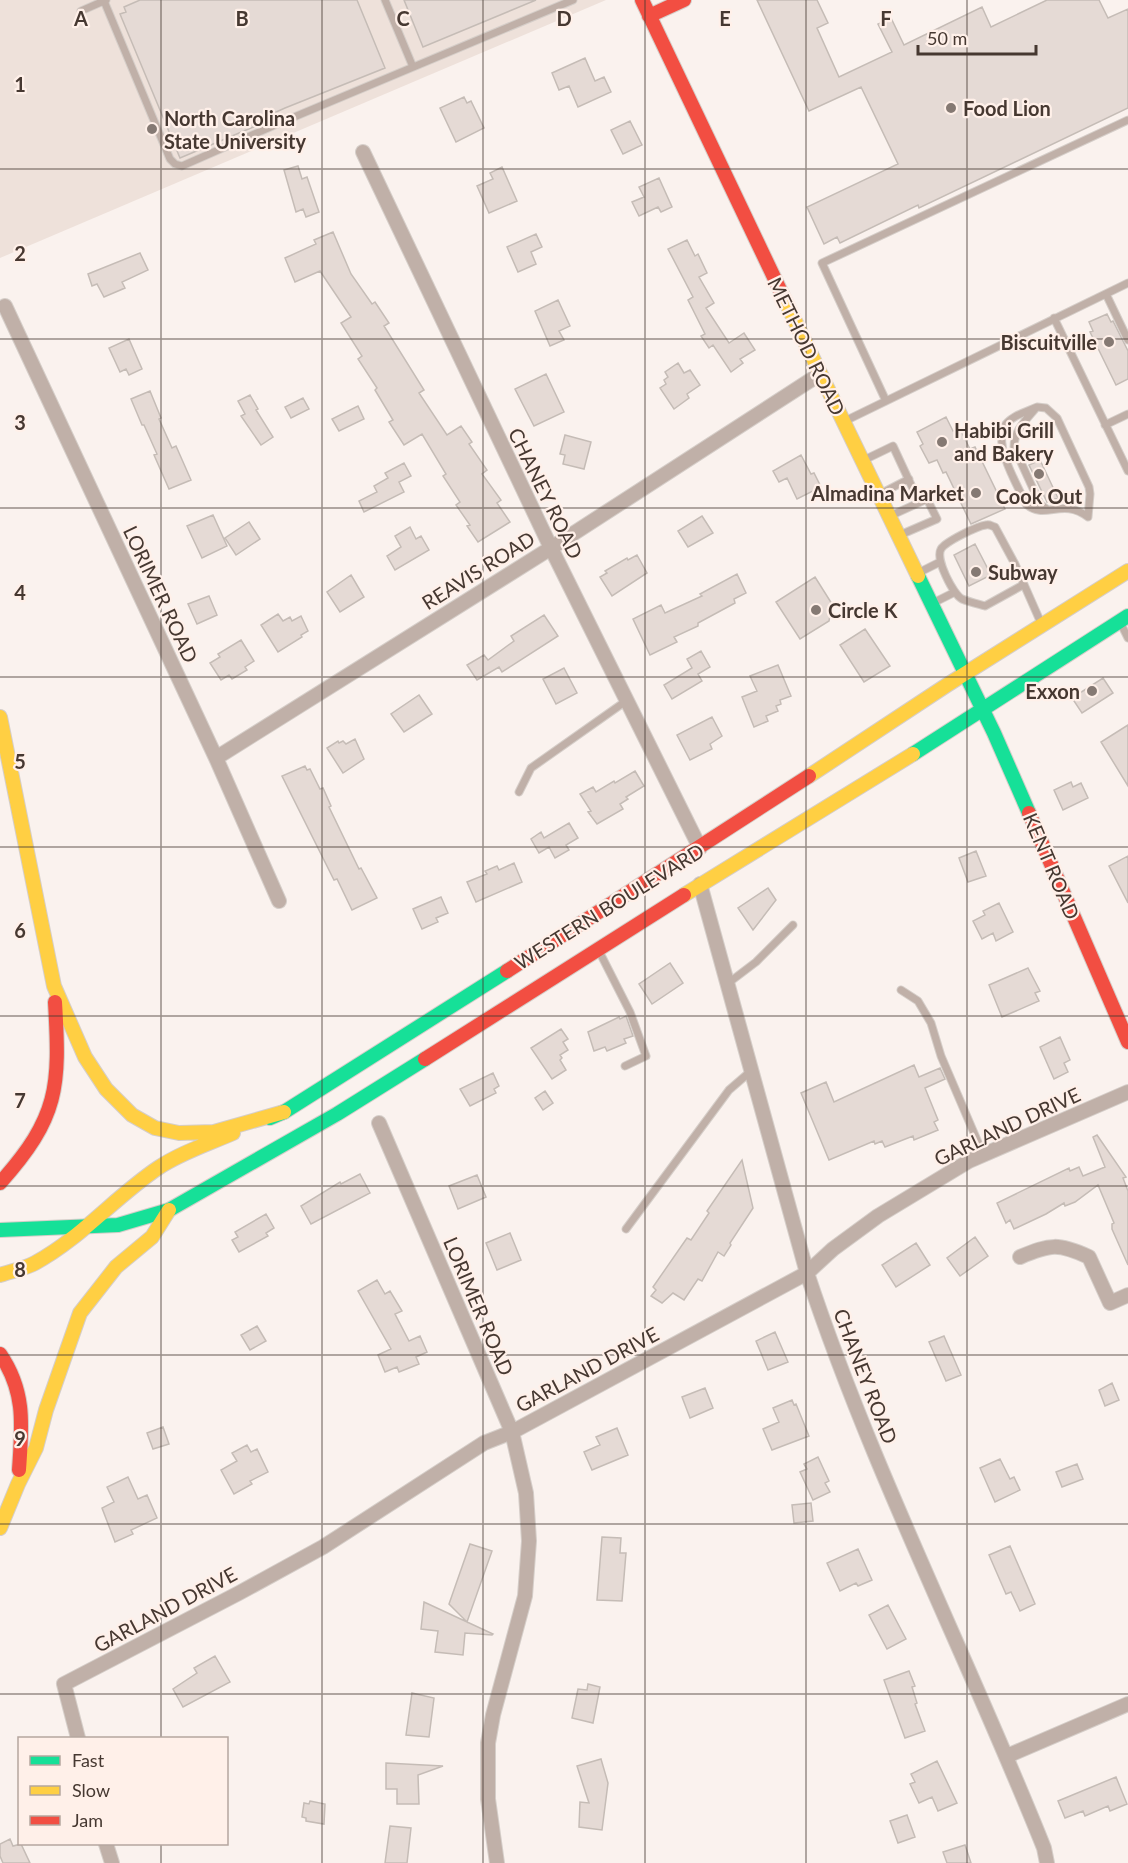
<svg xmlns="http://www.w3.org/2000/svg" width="1128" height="1863" font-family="Lato,sans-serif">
<rect width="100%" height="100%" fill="#faf2ee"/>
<path fill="#eee1da" d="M0,0h606l-606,258z"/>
<path fill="#e5dad5" stroke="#c5bcb6" stroke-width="1.5" d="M140,0h217l28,68 -100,40 -29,13 2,4 -78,33 -60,-144 6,-2 -2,-5z
M404,0h132l-113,47z
M757,0h60l11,23 -11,5 22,49 53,-25 -14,-28 13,-6 13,27 78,-38 9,20 56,-27h52l9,18 20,-9v99l-209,100 -1,-3 -78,38 -3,-6 -13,7 -17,-37 91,-43 -37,-77 -52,24z
M585,58l10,23 9,-4 7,15 -33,15 -9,-21 -10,4 -7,-17z
M464,97l3,6 4,-2 13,27 -28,14 -16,-34z
M630,121l12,24 -19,9 -12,-24z
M298,166l4,13 5,-2 12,35 -13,5 -3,-8 -7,3 -12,-42z
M502,167l15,34 -28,12 -12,-27 16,-7 -3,-6z
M659,178l13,29 -11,5 -3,-5 -19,9 -7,-14 12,-5 -5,-10z
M333,232l18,42 21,30 3,-2 14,21 -5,3 40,64 -5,3 28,42 14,-9 11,16 -3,2 18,26 -5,4 19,26 -4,3 13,19 -32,20 -11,-16 3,-1 -14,-20 4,-3 -17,-26 3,-2 -24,-40 -18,11 -15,-23 4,-2 -18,-30 2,-2 -19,-29 4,-3 -21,-33 10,-6 -31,-46 -25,11 -10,-24 31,-14 -2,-4z
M536,234l6,13 -11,5 5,12 -18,8 -11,-25z
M687,240l8,16 3,-2 9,19 -8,4 15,26 -8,5 23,35 15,-10 11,17 -15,9 3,4 -12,9 -18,-27 -4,3 -8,-12 4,-2 -17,-34 5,-3 -25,-48z
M140,253l8,17 -26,12 3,6 -21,9 -7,-13 -5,2 -4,-12z
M558,300l12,26 -11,5 5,9 -14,6 -15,-35z
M1107,314l4,8 2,-1 15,30v28l-12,6 -26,-53 3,-1 -4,-9z
M129,339l13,30 -13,6 -3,-6 -6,3 -11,-24z
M678,363l6,10 6,-3 10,15 -13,9 2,4 -15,11 -14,-21 6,-4 -2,-4 4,-3 -3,-5z
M546,374l18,38 -30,14 -19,-37z
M150,391l11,27 -2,1 13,29 4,-2 15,34 -22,9 -15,-34 3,-1 -13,-29h-2l-11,-26z
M250,395l8,14 -2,1 17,27 -12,8 -20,-29 4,-2 -7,-13z
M303,398l6,11 -18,9 -6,-11z
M358,406l6,13 -25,12 -7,-12z
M946,417l7,14 6,-4 11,22 5,-2 30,62 -34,15 -25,-52 -3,1 -6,-13 -8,3 -9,-17 3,-2 -6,-12z
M565,435l26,7 -7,27 -21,-5 2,-9 -5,-1z
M801,455l10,19 3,-1 7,14 -24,12 -10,-21 -8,4 -6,-11z
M1040,460l18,38 -11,4 -18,-37z
M404,463l7,13 -12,6 5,10 -40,20 -5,-11 18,-9 -3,-6 14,-8 -3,-5z
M213,515l14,31 -25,12 -15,-32z
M702,516l11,17 -25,14 -10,-16z
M249,522l11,17 -24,16 -11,-17z
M410,527l6,12 5,-3 8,14 -34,20 -8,-14 14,-9 -6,-11z
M975,544l16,31 -22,11 -15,-31z
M637,555l10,18 -35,23 -12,-19 7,-4 -2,-2 22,-13 1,2z
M737,574l9,19 -12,6 1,4 -37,20v3l-24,11 3,5 -27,13 -17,-36 28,-14 4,8 37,-17 -2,-2z
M351,575l13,22 -24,15 -13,-20z
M815,577l17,27 -3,17 -29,18 -24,-37z
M209,596l8,19 -20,9 -9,-20z
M278,614l5,7 7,-4 2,4 9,-5 7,15 -7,4 1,2 -24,15 -17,-27z
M544,615l14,21 -56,36 -3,-5 -22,13 -10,-15 17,-10 4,5 26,-19 -3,-5z
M865,629l25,37 -26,16 -24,-37z
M241,640l13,21 -9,6 2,3 -15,9 -3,-4 -8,5 -11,-17 10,-6 -2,-3z
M701,651l9,16 -12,7 4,7 -30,18 -8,-14 28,-17 -5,-9z
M778,665l13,31 -11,4 1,4 -5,2 2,5 -12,5 2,5 -14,6 -12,-30 15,-6 -7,-15z
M564,668l13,25 -21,11 -13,-25z
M1103,678l10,15 -31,20 -10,-15z
M419,695l13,19 -28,18 -13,-18z
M712,717l10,19 -12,8 2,5 -22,11 -13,-25z
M1128,725v61l-27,-44z
M355,739l9,20 -21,14 -16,-25 11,-7 1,2 4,-2 3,3z
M305,766l2,4 3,-1 10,20 3,-1 8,18 -2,1 30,62 2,-1 16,30 -25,12 -15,-31 -3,1 -52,-104z
M635,771l9,15 -18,11 2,2 -8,5 3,5 -26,15 -9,-12 3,-1 -11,-17 13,-7 3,5 18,-11 1,2z
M1071,782l2,5 8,-4 7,15 -25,12 -9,-20z
M569,823l9,15 -12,7 3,5 -14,8 -6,-11 -10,6 -8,-14 10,-7 3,6z
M976,851l10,25 -18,6 -9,-24z
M1128,856v47l-19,-37z
M514,863l8,19 -46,20 -9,-20 20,-8 -2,-3 12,-5 2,4z
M768,888l8,12 -23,30 -15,-22z
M441,897l7,16 -12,5 2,4 -16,7 -9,-20z
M999,903l14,29 -17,9 -3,-8 -11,6 -9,-18 12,-6 -2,-4z
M670,963l13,20 -31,21 -13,-20z
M1028,968l12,23 -5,2 4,8 -37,16 -13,-32z
M626,1016l7,20 -9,3 2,4 -19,8 -2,-4 -11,4 -6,-19 31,-15 1,2z
M561,1029l7,10 -5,3 5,8 -8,5 2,3 -2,2 6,10 -14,9 -21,-31z
M1060,1037l10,23 -6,3 4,9 -14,7 -14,-32z
M914,1065l5,12 21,-9 5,11 -20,9 13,32 -4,2 4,8 -24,10 -1,-4 -28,11 -3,-6 -7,3 -1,-3 -45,19 -28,-67 25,-11 8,20z
M493,1073l6,13 -5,3 2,4 -26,13 -10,-17z
M545,1091l8,12 -10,7 -8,-12z
M1097,1135l29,42 -3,1 5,13v74l-16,-36v-5l2,-1 -16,-38 -23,17 -10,4 -1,-3 -18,11 -32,15 -4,-9 -4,3 -9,-20 72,-35 1,3 9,-4 4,9 22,-9 -12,-30z
M742,1160l11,48 -23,35 1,2 -7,11 -6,-4 -16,29 -4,-2 -14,21 -11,-7 -11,10 -11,-7 5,-6 -3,-3 34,-49 4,2 18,-27 -2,-2z
M360,1174l10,19 -59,31 -10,-18 39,-24 1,2z
M477,1175l9,22 -28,12 -9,-23z
M266,1214l8,14 -8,5 2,3 -29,16 -7,-12 6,-3 -3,-5z
M510,1233l11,27 -24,10 -11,-27z
M975,1237l13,19 -28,20 -13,-18z
M916,1243l14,22 -34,22 -14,-22z
M377,1280l8,14 5,-3 12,20 -7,3 14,27 11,-5 7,16 -11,5 3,7 -20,8 -2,-5 -12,5 -7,-17 13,-6 -33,-58z
M257,1326l9,15 -16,9 -9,-15z
M775,1332l13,30 -20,8 -12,-29z
M944,1336l17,39 -15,6 -17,-39z
M1112,1383l7,17 -14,6 -6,-16z
M705,1388l8,20 -23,10 -8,-21z
M792,1400l2,5 2,-1 13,32 -37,14 -9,-21 16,-7 -6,-14z
M163,1427l6,17 -16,5 -6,-16z
M617,1428l11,27 -36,15 -8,-18 16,-7 -4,-8z
M247,1445l4,7 6,-3 11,23 -18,9 2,3 -18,10 -13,-24 16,-9 -5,-8z
M818,1457l11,24 -4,2 5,9 -17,8 -13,-28 7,-3 -3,-5z
M1000,1459l10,20 4,-2 6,13 -25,12 -15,-34z
M1077,1464l6,15 -21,8 -6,-15z
M128,1477l10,22 9,-4 10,23 -26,12 2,4 -18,8 -13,-34 12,-6 -7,-15z
M811,1503l2,18 -19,2 -2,-18z
M602,1537l19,1 -1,15h6l-4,48 -25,-1z
M470,1544l22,7 -25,71 -18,-18z
M1010,1546l25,58 -15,7 -9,-19 -5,2 -17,-39z
M858,1549l14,31 -14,6 -2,-3 -16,8 -13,-28z
M424,1602l69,32 -1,1 -27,-2 -2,22 -28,-3 3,-21 -17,-2z
M888,1605l18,34 -19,10 -18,-34z
M215,1656l15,26 -47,25 -10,-18 24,-16 -3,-5z
M909,1671l6,15 -3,1 5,16 -2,1 10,27 -20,7 -21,-58z
M588,1684l12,3 -7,36 -21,-5 6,-29 9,1z
M412,1693l22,5 -5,39 -23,-2z
M601,1759l7,24 -6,47 -23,-3 1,-25 9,1 -12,-37z
M937,1761l20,42 -19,8 -6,-14 -13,6 -9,-19 5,-2 -4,-8z
M386,1763l57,3 -25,9 1,29h-22v-15h-11z
M1116,1777l11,27 -17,7 -2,-5 -23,10 -2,-5 -18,7 -7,-17z
M310,1801l15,3 -1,20 -18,-3v-3l-4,-1 2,-14 5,1z
M907,1815l8,22 -17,6 -8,-22z
M390,1826l21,2 -4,35h-22z
M10,1839l3,7 8,-2 9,19h-27l-3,-7v-12z
M965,1845l6,18h-24l-4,-11z"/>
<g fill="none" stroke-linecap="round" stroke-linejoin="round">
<g stroke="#d5cec9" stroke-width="9">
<path id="lane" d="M385,0l28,67
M104,1l66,158 5,5 7,2 93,-41 298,-125
M81,11l25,-11
M1106,294l22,46
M1054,318l74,153
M886,401l-64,-138 306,-143
M1037,407l9,1 11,10 32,69 1,7 -2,23c-26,-20 -43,4 -62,-13 -8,-18 -32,-57 -22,-77 6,-11 22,-15 33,-20z
M1035,409c-10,12 -21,22 -21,38l26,57 8,6
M845,421l283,-138
M1105,425l23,-11
M864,460l29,-14 26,56
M880,494l29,-15
M890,516l37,-17 10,20 -37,16
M918,573l22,-11
M1023,585l-38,21c-7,-2 -16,-4 -23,-7 -9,-5 -27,-40 -21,-50 4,-7 36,-23 45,-24 4,-1 5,1 9,2l20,37 26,59
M933,603l22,-11
M1121,624l7,14
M519,792l12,-24 95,-67
M599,951l31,61 16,44 -21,10
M727,984l29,-22 37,-37
M901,990l17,11 13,22 10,33 42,98
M626,1229l103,-139 22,-19"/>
</g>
<g stroke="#d5cec9" stroke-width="16">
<path id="street" d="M363,152l188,396 149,300
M5,306l211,452 63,143
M216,758l335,-210 269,-174
M700,884l107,389c65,197 160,382 237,575l3,15
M379,1123l133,309 14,61 3,48 -4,55 -32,119 -5,28v56l9,64
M1020,1257c31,-13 38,-14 69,0l21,46 18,-8
M78,1738l-14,-54 175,-91 84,-46 161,-104 28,-11 295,-159 26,-24 45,-33 91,-55 159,-69
M1007,1756l121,-52
M106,1844l6,19"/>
</g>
<g stroke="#d5cec9" stroke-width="16">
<path id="fast" d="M918,576l76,157 35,80
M913,754l215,-138
M270,1118l14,-6 223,-141
M0,1230l118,-5 51,-15 168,-96 88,-55"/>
</g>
<g stroke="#d5cec9" stroke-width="16">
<path id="slow" d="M781,292l137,284
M0,717l54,269 31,71 21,32 26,26 23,13 24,5 35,-1 70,-20
M809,776l138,-91 181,-114
M684,895l229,-141
M0,1275c11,-4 24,-6 35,-12 46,-25 80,-66 123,-95 22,-15 50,-24 75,-35
M0,1528l18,-44 18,-36 10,-38 34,-97 36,-46 36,-30 17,-27"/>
</g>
<g stroke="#d5cec9" stroke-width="16">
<path id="jam" d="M642,0l139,292
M649,16l35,-16
M1029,813l99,229
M507,971l302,-195
M425,1059l259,-164
M0,1183c59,-66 60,-96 55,-181
M0,1354c26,38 22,72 19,116"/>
</g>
<use href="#lane" stroke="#c0b0a8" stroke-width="7"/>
<use href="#street" stroke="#c0b0a8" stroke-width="14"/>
<use href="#fast" stroke="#16e098" stroke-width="14"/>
<use href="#slow" stroke="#ffcf43" stroke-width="14"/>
<use href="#jam" stroke="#f24e42" stroke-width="14"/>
</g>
<path fill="none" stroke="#463831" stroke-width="1.5" stroke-opacity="0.55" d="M161,0v1738M322,0v1863M483,0v1863M645,0v1863M806,0v1863M967,0v1863M0,169h1128M0,339h1128M0,508h1128M0,677h1128M0,847h1128M0,1016h1128M0,1186h1128M0,1355h1128M0,1524h1128M0,1694h1128M161,1844v19"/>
<g fill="#857973" stroke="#fff0e9" stroke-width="2">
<circle cx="951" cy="108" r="6"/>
<circle cx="152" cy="129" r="6"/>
<circle cx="1109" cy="342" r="6"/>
<circle cx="942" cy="442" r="6"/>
<circle cx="1039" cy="474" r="6"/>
<circle cx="976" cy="493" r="6"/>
<circle cx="976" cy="572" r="6"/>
<circle cx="816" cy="610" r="6"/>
<circle cx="1092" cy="691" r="6"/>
</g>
<g text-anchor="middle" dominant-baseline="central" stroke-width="4.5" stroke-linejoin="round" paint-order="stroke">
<g font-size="20" font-weight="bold" fill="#463831" stroke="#fff0e9" text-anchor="start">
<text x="963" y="108">Food Lion</text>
<text x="164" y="118">North Carolina<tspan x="164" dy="23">State University</tspan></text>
<text x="1097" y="342" text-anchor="end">Biscuitville</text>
<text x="954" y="430">Habibi Grill<tspan x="954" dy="23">and Bakery</tspan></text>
<text x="964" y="493" text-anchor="end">Almadina Market</text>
<text x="1039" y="496" text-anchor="middle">Cook Out</text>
<text x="988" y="572">Subway</text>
<text x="828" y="610">Circle K</text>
<text x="1080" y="691" text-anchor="end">Exxon</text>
</g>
<g font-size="20" fill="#463831" stroke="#fff0e9">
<text transform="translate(807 346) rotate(64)">METHOD ROAD</text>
<text transform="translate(546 493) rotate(64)">CHANEY ROAD</text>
<text transform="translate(478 570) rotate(-32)">REAVIS ROAD</text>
<text transform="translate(161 594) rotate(65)">LORIMER ROAD</text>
<text transform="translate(1052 866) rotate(67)">KENT ROAD</text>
<text transform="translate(609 906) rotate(-32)">WESTERN BOULEVARD</text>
<text transform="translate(1007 1126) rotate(-25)">GARLAND DRIVE</text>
<text transform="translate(479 1306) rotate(67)">LORIMER ROAD</text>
<text transform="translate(587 1369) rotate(-28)">GARLAND DRIVE</text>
<text transform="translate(866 1376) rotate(69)">CHANEY ROAD</text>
<text transform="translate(165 1609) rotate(-28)">GARLAND DRIVE</text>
</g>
</g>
<g font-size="20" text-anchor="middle" font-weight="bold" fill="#463831" stroke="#fff0e9" stroke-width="4.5" stroke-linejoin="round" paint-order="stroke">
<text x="81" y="26">A</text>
<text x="242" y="26">B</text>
<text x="403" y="26">C</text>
<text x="564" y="26">D</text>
<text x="725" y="26">E</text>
<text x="886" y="26">F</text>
<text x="20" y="92">1</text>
<text x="20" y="261">2</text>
<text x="20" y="430">3</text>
<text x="20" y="600">4</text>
<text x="20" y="769">5</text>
<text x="20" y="938">6</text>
<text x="20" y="1108">7</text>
<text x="20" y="1277">8</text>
<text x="20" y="1446">9</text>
</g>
<rect x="18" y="1737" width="210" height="108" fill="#fff0e9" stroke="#b5a69f" stroke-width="1.5"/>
<rect x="30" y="1756" width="30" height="9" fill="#16e098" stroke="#b5a69f" stroke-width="1.5"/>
<text x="72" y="1767" font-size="18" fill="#463831">Fast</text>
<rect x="30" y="1786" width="30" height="9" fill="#ffcf43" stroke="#b5a69f" stroke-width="1.5"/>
<text x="72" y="1797" font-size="18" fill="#463831">Slow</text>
<rect x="30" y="1816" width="30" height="9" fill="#f24e42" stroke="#b5a69f" stroke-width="1.5"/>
<text x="72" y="1827" font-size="18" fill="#463831">Jam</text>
<path d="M918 45v9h118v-9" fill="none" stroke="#463831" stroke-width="3"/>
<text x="927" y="45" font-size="18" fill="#463831" stroke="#fff0e9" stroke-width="4.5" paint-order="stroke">50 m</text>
</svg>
